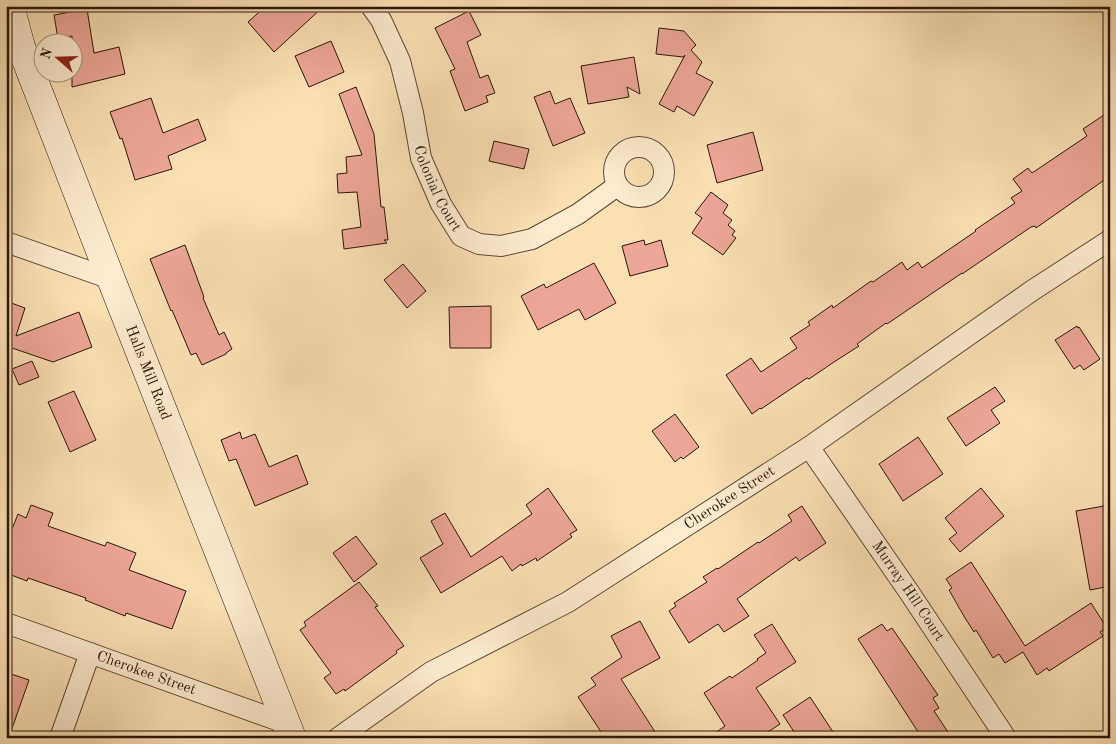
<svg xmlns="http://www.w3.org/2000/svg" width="1116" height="744" font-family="'Old Standard TT',serif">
<rect width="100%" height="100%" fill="#fbe0b4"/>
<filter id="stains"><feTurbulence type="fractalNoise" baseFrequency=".004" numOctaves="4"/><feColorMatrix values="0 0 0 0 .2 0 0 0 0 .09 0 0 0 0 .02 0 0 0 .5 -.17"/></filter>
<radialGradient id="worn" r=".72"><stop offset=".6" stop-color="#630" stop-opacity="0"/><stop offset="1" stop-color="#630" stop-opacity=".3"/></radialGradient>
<path fill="#eea696" stroke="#2a170d" d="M266,6h58l-50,46 -26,-30z
M87,9l7,44 25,-6 6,27 -53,13v-51l-14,3 -4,-24z
M469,11l12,24 -14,7 13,36 8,-3 7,18 -9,3 2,6 -23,9 -15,-40 5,-2 -20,-41z
M659,28l25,3 12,14 -5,5 11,12 -6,11 17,9 -19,34 -17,-10 -3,6 -15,-8 26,-49 -2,2 -27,-3z
M331,41l13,31 -35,15 -14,-31z
M634,57l6,37 -13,-7 2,10 -41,7 -7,-38z
M356,87l18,47 7,73h3l4,33h-4l3,3 -43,6 -2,-19 19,-3 -4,-35 -19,1 -1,-19 10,-1 -1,-16 16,-2 -23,-61z
M550,91l5,13 15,-6 15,35 -32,13 -19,-49z
M151,98l12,35 35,-14 8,21 -38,16 4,13 -37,11 -13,-42 -2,1 -10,-27z
M1104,115l6,9v52l-74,52 -1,-2 -4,1 -69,47v-1l-75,51 -1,-1 -29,21 2,2 -25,16 -25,17 -2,-1 -46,31 -1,-1 -8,6 -26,-39 25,-17 10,14 36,-24 -7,-10 20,-13 -2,-3 24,-17 1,3 38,-27 2,1 29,-20 5,8 11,-8 4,6 54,-37 -1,-1 40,-27 -4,-5 11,-7 -9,-12 15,-11 4,5 55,-37 -4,-7z
M753,132l10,38 -46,13 -10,-38z
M494,141l35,8 -5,20 -35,-8z
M711,192l17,13 -5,8 9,7 -4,5 7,6 -3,4 4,3 -13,17 -31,-22 10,-15 -7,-5z
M644,240l1,5 16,-5 7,26 -38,10 -8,-30z
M185,245l19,52 -1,1 16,37 5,-3 8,17 -6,4v1l-24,11 -6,-12 -5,2 -19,-45 -1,1 -21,-52z
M594,263l22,40 -31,17 -6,-11 -41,21 -17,-34 23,-12 2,4z
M403,264l23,27 -19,17 -23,-28z
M6,301l19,7 -9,28 63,-24 13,35 -39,15 -41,-14 -3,7h-3z
M491,306v42h-41l-1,-41z
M1077,326l1,2 1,-1 21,32 -16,11 -4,-5 -6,4 -19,-29z
M32,361l7,16 -20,8 -7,-16z
M995,387l10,14 -14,9 9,13 -34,23 -19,-28z
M74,391l22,49 -26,12 -22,-50z
M675,414l24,33 -16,12 -2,-2 -6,5 -23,-31z
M240,432l2,7 13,-5 14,33 28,-12 11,29 -53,22 -19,-47 -7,2 -8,-21z
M918,437l25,37 -40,27 -24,-37z
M548,488l29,42 -7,4 2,3 -35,24 -1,-3 -14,8 -1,-2 -9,7 -10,-15 -61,37 -21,-35 23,-14 -12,-23 14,-8 26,44 61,-43 -6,-9z
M981,488l23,28 -44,36 -11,-13 8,-6 -12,-15z
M31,505l22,8 -5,13 57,20 2,-4 29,11 -7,17 57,21 -14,38 -46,-16 -1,3 -40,-16 1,-2 -58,-20 -1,3 -21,-8v-29l12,-30 8,4z
M802,506l24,37 -27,18 -3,-4 -59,42 12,17 -25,16 -6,-8 -29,19 -20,-32 7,-5 -2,-3 33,-21 -4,-5 14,-9 1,1 40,-27 1,1 33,-22 -4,-6z
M1104,506l2,7 4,-1v74l-20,4 -14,-79z
M356,536l21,28 -23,18 -21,-29z
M971,562l54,84 66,-43 16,25 -7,4 3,4 -54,35 -2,-3 -10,7 -14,-23 -18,11 -6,-9 -6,4 -17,-28 -2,2 -9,-14 -16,-28 3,-2 -6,-9z
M359,582l19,24 -3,1 29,39 -8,5 1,2 -52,38 -1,-2 -8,5 -12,-16 7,-5 -31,-43 6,-4 -2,-4z
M640,621l20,37 -39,21 38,59h-54l-27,-41 18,-12 -5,-7 31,-21 -11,-21z
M772,624l24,38 -40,26 24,36 -21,14h-51l17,-12 -21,-33 26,-17 2,2 26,-18 -1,-1 9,-6 -12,-18z
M882,624l5,7 5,-3 46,67 -5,3 6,10 -5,3 18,27h-30l-64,-99z
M11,674l18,6 -20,57h-3v-49z
M810,697l27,41h-39l-15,-23z"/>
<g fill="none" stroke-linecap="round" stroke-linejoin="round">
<g stroke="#5e4937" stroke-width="22">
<g id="street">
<path id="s1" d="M371,6l10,14 19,41 13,52 8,45 20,46 20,32 18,8 22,2 31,-7 46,-25 39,-28"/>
<circle cx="639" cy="172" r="25"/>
<path d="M6,242l105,37"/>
<path id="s2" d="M809,447l100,145 97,146"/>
<path id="s3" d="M6,623l279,100"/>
<path d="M60,738l30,-85"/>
<path id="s4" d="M338,738l93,-66 137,-70 241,-155 224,-157 77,-50"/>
</g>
</g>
<g stroke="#2a170d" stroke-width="29">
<g id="secondary">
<path id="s5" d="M10,6l11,41 90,232 181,459"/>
</g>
</g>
<use href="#street" stroke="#fcebce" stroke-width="20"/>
<use href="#secondary" stroke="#fcebce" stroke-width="28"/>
</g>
<g text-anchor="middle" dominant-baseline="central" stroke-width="5" stroke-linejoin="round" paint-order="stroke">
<g font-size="15" fill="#2a170d" stroke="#fcebce">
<text stroke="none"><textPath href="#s1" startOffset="196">Colonial Court</textPath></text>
<text stroke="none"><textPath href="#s5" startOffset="392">Halls Mill Road</textPath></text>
<text stroke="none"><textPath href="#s4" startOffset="460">Cherokee Street</textPath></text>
<text stroke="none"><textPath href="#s2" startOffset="175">Murray Hill Court</textPath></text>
<text stroke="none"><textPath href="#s3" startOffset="149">Cherokee Street</textPath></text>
</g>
</g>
<rect width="1116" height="744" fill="none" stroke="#fbe0b4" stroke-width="25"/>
<rect x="8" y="8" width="1101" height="729" fill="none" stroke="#2a170d" stroke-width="2.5"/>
<rect x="12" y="12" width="1091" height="719" fill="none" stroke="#2a170d"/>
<g transform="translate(58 58) rotate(290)"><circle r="24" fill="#fcebce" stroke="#a89681"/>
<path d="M0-4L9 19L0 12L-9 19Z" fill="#8f2418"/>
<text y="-8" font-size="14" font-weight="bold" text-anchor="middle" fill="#2a170d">N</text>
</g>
<rect width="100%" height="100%" filter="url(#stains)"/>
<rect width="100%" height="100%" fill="url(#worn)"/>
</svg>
